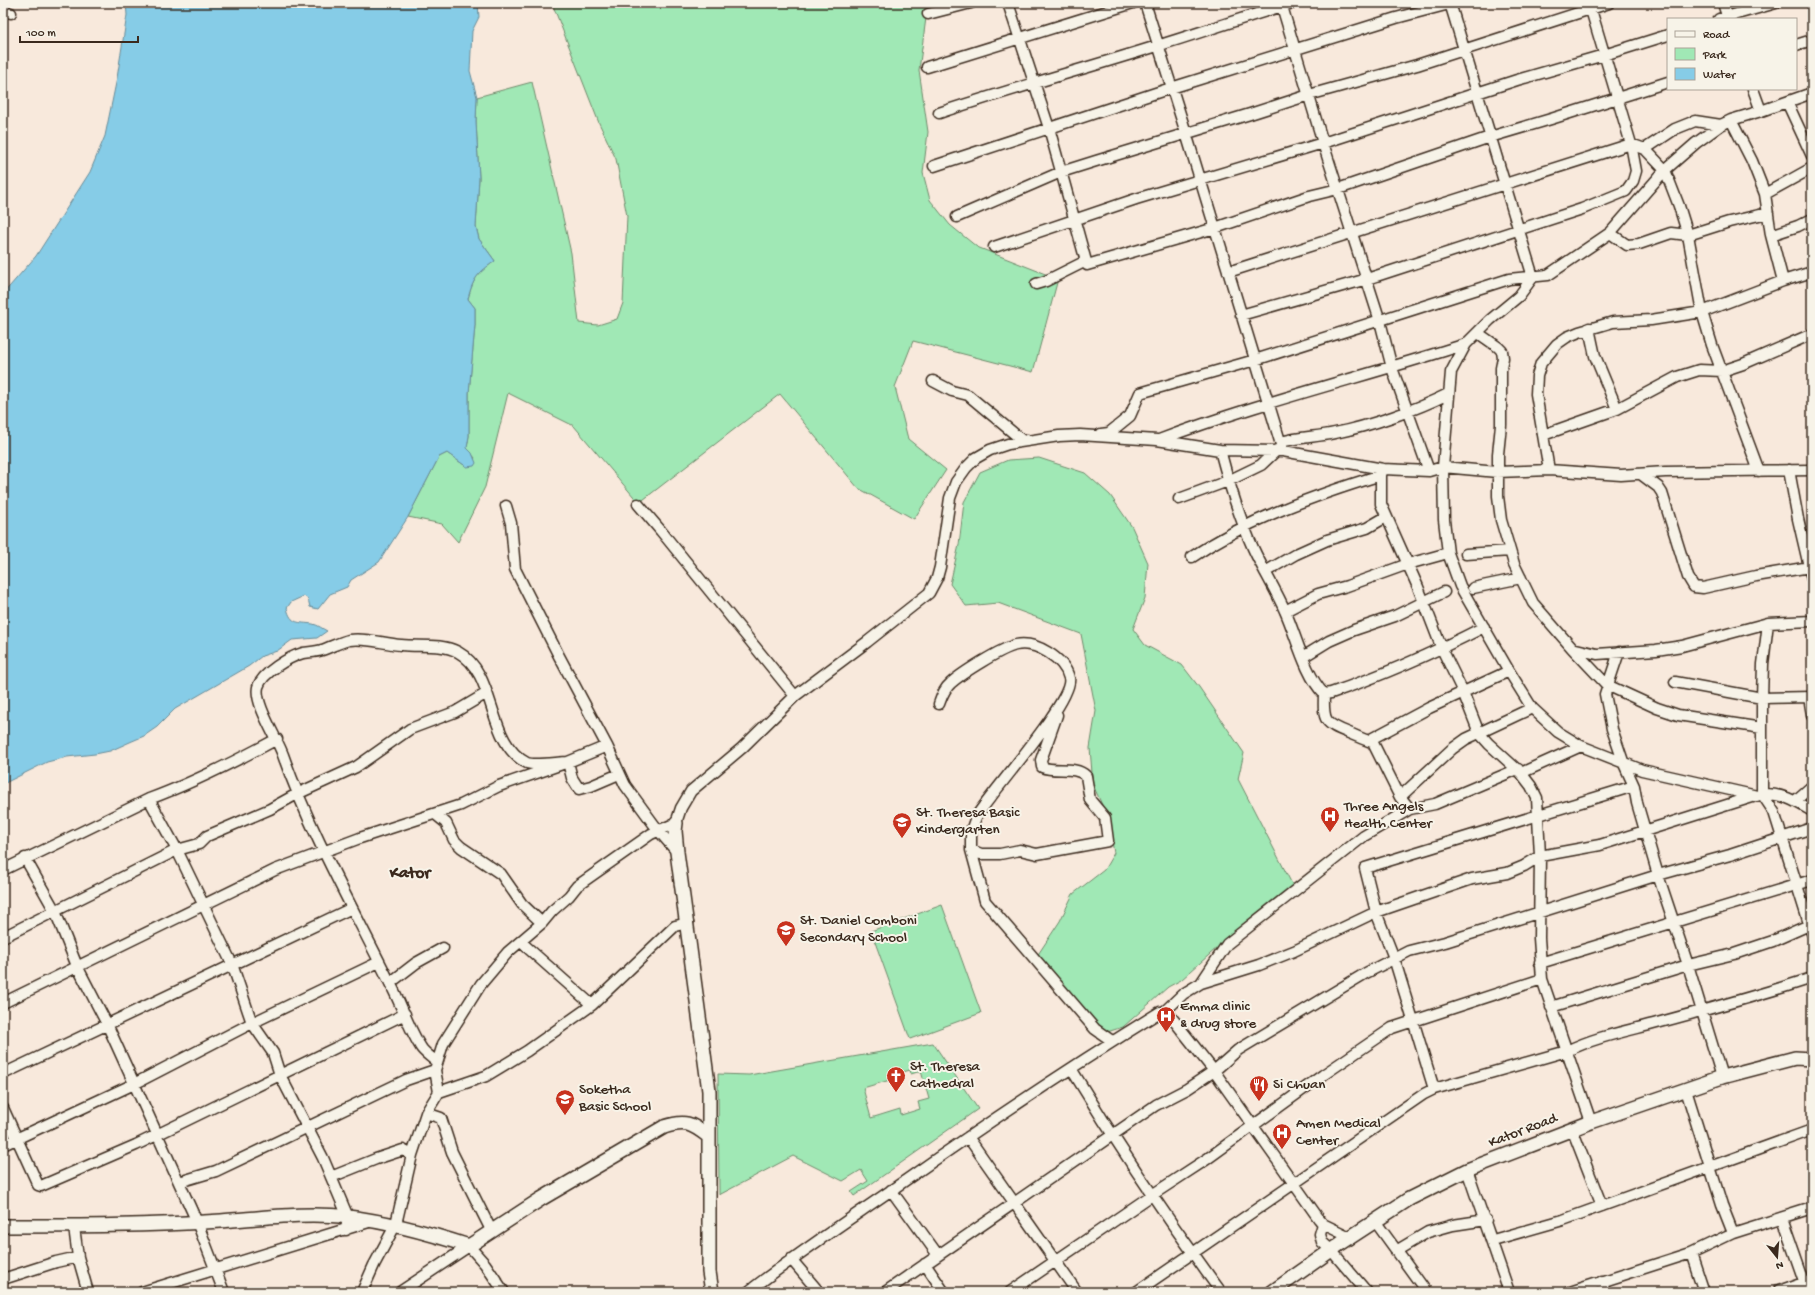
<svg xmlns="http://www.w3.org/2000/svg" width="1815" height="1295" font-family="'Gochi Hand',sans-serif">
<rect width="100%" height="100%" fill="#f8e9dc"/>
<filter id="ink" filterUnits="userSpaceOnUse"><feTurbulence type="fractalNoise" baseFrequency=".025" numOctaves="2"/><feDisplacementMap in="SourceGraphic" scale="8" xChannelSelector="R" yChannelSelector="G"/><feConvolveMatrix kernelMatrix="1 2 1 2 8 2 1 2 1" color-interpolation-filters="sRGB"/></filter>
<g filter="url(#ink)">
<path fill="#a0e8b5" stroke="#6e896a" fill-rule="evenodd" d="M552,3h376l-9,67 9,62 -5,41 7,27 20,25 27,22 81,32 -25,93 -120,-31 -18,46 13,52 38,31 -32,49 -56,-31 -78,-94 -141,109 -65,-77 -66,-33 -23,94 -27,55 -16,-18 -34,-7 31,-60 8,-4 20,14 8,-9 -8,-10 2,-12v-43l6,-68v-17l-7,-9c5,-21 10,-26 27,-38l-16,-22 -3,-12 3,-49 -3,-57 1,-24 55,-15 39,171 8,70 19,2 19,-6 6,-16 4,-87 -11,-57 -17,-36z
M1039,458l46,15 25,22 22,32 16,36 -3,35 -12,31 12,16 37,20 17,22 45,66 -6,26 55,107 -47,36 -65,58 -13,7 -45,40 -16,5 -25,-22 -45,-54 23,-35 13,-27 31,-24 10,-17 -6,-35 -15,-33 -3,-37 6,-37 -15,-77 -83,-31 -32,3 -16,-22 9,-39 5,-43 16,-30 28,-12z
M942,905l39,108 -71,26 -39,-108z
M933,1043l45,66 -124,87 -3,-4 17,-11 -7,-11 -18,11 -50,-25 -74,39 -1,-121 31,1zM910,1070l1,4 10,-3 8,28 -11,3 2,7 -19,6 -1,-6 -29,9 -8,-30 27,-8 -1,-4z"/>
<path fill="#86cce7" stroke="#688b97" d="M126,3h352l1,14 -7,14 -2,40 7,26 -1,24 3,57 -3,49 3,12 16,22c-17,12 -22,17 -27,38l7,9v17l-6,68v43l-2,12 5,5 4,10 -2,3 -7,1 -20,-14 -8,4 -31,60 -29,45 -28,18 -4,7 -17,7 -12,15 -8,-2 -2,-8 -4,-3 -13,6 -4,6c4,17 12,14 26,16 5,1 10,5 14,7l-10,7 -25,2 -15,11 -15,5 -13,10 -74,43 -18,18 -13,9 -14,6 -20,9 -15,3 -28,3 -20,5 -44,22v-490l33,-38 54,-84 15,-36 12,-58 10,-63z"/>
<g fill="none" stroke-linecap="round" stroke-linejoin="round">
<g stroke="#3b2a1e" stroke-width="13">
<path id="street" d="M1008,3l41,125 38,137 128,-37 94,-32 29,-7 152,-52 61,-18 117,-37
M1145,3l41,130 97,318
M1281,3l42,140 57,178 12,47 37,103
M1450,3l83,274
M1723,3l5,16
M3,11l8,2
M928,14l43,-11
M1719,19l57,-16
M1796,45l16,-5
M927,67l206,-64
M1753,89l8,22
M1787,102l25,54
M939,113c72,-24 145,-44 218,-67 45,-14 90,-30 136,-43
M1731,120l21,41 13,33 6,41 12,46
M1645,149l20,21 14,36 9,29 14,77 10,33 47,126
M934,166l237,-78 225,-70 57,-15
M1765,194l47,-26
M957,217l104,-45 35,-11 154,-47 59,-19 108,-30 192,-62
M1610,233l17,12 12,-1 32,-11 17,2 41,-13 39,-9
M1771,235l27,-9 14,-7
M994,247l142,-48 187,-56 194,-63 87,-25 64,-20
M1228,272l403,-128 14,5 30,-20 20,-8 26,4
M1533,277l-14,19 -29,24 -24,24 -15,28 -8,95 1,53 4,33 12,33 49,85 23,37 26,24 23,14 61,24 115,26
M1036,284l10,-3 40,-20
M1241,315l126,-36 215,-70 44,-18 7,-10 3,-10 -5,-27 -42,-141
M1589,328l6,28 22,53
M1478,333l20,14 4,4 1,7 -2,10v57l-3,29v42l3,24 13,44 19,39 39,45 25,6 59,-4 26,-4 86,-23 44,-2
M933,381l19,10 16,4 55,46 4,-1
M1101,434l8,-1 21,-17 10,-23 115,-33 254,-81 39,-4 62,-42 55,-63 31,-27 25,-18 10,-5 30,-9 51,-18
M1543,435l74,-26 60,-32 22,-7 23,1 21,-7 69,-30
M1159,440c100,-38 205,-63 307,-96
M1281,442c18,-5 36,-5 54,-9 35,-7 81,-23 113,-39
M1220,450c9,34 19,67 33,98 10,22 23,42 32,63 11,24 20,64 39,83l7,-1c53,-18 104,-41 153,-66
M1383,469l-2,6v29l37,83 24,62 21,43 16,41 10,11 32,29 10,13 6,12 3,58 -1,82 3,41 49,143
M1549,470l-13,-76 1,-18 4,-13 16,-19 10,-7 12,-5 34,-10 38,-2 51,-8 81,-31 29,-9
M1789,470l9,49 14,60
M1642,475l16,12 4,6 26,84 6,10 9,1 53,-12 54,-9
M1179,499l49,-18 33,-16 16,-15
M638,504l23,27 134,165
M506,506l5,17 4,46 44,87 48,90 18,39 33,45 19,22
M1466,554l44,-3
M1192,557c56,-38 124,-62 189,-82
M1265,572l31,-18 31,-14 40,-12 19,-11
M1473,588l48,-10
M1285,611l33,-17 29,-8 61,-22 40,-11
M1768,623l-5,41 -1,34v96l12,18 38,121
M1572,648l35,37 50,23 21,7 84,13
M1619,652l-14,42 7,35 12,35 10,22 3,17 21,72 30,90 34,112
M1303,657l26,-16 25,-11 41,-14 49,-24
M1675,682l87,16 50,-1
M1324,694c-1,27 0,29 25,39 8,3 15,7 23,9
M1809,697l3,18
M939,704c3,-8 5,-15 12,-21 11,-10 51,-35 65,-38 20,-4 48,13 53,33 6,21 -79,116 -93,139l-5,14v19l14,51 110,128 17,12
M1521,773l60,-27
M1400,797l-29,-58 58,-31 80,-37
M149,799l28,51 55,114 20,59 21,30 7,22 43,83 25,59 -2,13
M1795,801l17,-15
M1410,809l-10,-12 52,-48 14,-10 66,-31
M435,814l11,9 8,17 7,7 40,27 21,30 20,19
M971,850l10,4h19l20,-4 17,4 71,-13 -3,-23 -15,-18 -4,-24c-11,-11 -31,-3 -44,-9l-1,-7 16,-45
M25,858l30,53 22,55 30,58 90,198 27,70
M3,870l146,-71c44,-16 87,-38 128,-60
M3,937l174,-87 22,-6 8,-8 63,-27 27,-15 59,-27 54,-38 45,-17 32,-19
M521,942l71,63
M1540,963l272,-83
M390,983l26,-20 27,-15
M1201,983l26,-39 137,-108 46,-27 25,-5 83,-35
M3,1003l272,-133 85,-32 101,-33 38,-19 69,-24 39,-16
M1551,1007l137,-42 46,-11 39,-13 36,-16
M1164,1012l19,-18 18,-11 58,-18 35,-14 82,-39 96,-33 35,-6 17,-7 16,-10 60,-11 162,-51c20,-1 33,7 50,17
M437,1062c-5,-4 -11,-8 -15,-13 -13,-19 -21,-46 -32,-66 -37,-75 -79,-149 -107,-228 -6,-17 -29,-52 -25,-68 4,-14 31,-30 45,-34 6,-1 13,-1 19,-3 9,-3 18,-8 27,-10 17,-3 35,4 52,5 19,2 40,-2 57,7 40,22 28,91 69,111 8,3 32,-1 41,-1l4,16 7,11 12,-3 28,-12
M1072,1070c46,76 96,150 149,222
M3,1074l349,-166
M1434,1089l-40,-131 -18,-46 -11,-44 269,-82
M1686,1090l36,115 11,28
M439,1092l47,-16 41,-25 65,-46 83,-79 13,-3
M3,1108l35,77 3,1 95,-41 269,-131
M426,1113l15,5 11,34 39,78
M1572,1129l30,77
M968,1137l109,155
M3,1145l131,-61 118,-61 127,-61
M1467,1170l42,122
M331,1177l45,-18 27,-9 9,5
M179,1182l37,-11 190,-91 29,-10
M891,1190l47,65
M1782,1218l26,74
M1375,1221l50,69
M1323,1224l-3,10 2,8 9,8 36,42
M74,1227l4,30 10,35
M1493,1240l70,-20 249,-90
M1396,1251l32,-19 25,-7 33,-5
M1691,1253l13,39
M791,1259l28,33
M925,1264l19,28
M3,1279l53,-17 22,-5
M1602,1281l3,11
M142,1292l230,-71
M362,1292l12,-27 22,-41 16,-69 14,-42 13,-21 -4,-22 8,-26 38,-60 27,-32 34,-29 10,-12 17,-15 8,-10 74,-52 25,-11 5,-15 10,-17 51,-43 53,-52 72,-54 62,-49 8,-15 3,-11 10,-69 6,-16 10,-14 10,-10 14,-8 18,-6 51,-8 21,-1 77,5 63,10 63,1 100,18 46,2 14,-4 54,5 52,-2 72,5 44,-3 147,-2
M400,1292l69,-46 16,18 19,28
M748,1292c51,-40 105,-75 158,-112 83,-58 168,-115 254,-168l8,1 46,58 105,148 4,5 27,13
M885,1292l271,-187 31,-16 27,-18 24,-21 128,-77 43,-22 36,-9 213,-67 72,-20 82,-27
M1010,1292l142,-97 55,-36 116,-84 69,-47 150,-49
M1136,1292l288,-198 10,-5 133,-38c28,-14 60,-20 90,-28 52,-14 104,-28 155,-45
M1570,1292l121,-39 42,-20 79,-25
M1778,1292l34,-12"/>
</g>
<g stroke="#3b2a1e" stroke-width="16">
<path id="secondary" d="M676,823l-1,8 2,21 32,239v181l3,20
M3,1226c73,0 146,0 218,-5 42,-3 85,-9 127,-4 42,5 81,16 121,29l72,-47 123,-72c21,-7 27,-4 44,9
M1272,1292l68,-48 69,-45 58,-29 124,-48 131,-45 73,-19 17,1"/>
</g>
<use href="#street" stroke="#f7f3e8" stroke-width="10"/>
<use href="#secondary" stroke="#f7f3e8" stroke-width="13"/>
</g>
</g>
<defs>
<g id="hospital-pin" transform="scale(1)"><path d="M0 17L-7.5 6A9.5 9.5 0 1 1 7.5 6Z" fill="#c8321e" stroke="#f7f3e8"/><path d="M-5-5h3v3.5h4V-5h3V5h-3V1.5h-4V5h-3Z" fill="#fff"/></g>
<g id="school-pin" transform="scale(1)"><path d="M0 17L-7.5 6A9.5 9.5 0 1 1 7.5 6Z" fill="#c8321e" stroke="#f7f3e8"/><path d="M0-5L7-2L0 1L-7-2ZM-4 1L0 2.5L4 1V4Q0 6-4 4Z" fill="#fff"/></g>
<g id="church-pin" transform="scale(1)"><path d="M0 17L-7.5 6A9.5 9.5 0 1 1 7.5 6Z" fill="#c8321e" stroke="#f7f3e8"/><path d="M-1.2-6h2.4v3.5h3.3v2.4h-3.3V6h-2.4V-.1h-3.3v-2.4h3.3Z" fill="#fff"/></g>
<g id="restaurant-pin" transform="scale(1)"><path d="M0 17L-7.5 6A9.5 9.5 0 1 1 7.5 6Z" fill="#c8321e" stroke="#f7f3e8"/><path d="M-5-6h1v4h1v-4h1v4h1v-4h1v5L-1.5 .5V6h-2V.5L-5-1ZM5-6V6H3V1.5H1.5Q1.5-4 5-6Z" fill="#fff"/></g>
</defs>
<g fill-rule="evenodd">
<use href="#hospital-pin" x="1330" y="816"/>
<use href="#school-pin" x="902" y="822"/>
<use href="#school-pin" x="786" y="930"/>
<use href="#hospital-pin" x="1166" y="1016"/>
<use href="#church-pin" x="896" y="1076"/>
<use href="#restaurant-pin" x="1259" y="1085"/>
<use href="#school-pin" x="565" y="1099"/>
<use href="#hospital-pin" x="1282" y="1133"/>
</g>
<g text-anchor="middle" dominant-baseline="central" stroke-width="4" stroke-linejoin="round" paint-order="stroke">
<g font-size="15" fill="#3b2a1e" stroke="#f7f3e8" text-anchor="start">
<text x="1344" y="807">Three Angels<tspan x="1344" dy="17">Health Center</tspan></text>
<text x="916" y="813">St. Theresa Basic<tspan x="916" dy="17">Kindergarten</tspan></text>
<text x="800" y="921">St. Daniel Comboni<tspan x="800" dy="17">Secondary School</tspan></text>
<text x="1180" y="1007">Emma clinic<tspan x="1180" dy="17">&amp; drug store</tspan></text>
<text x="910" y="1067">St. Theresa<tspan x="910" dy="17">Cathedral</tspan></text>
<text x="1273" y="1085">Si Chuan</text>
<text x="579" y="1090">Soketha<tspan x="579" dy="17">Basic School</tspan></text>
<text x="1296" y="1124">Amen Medical<tspan x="1296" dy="17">Center</tspan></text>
</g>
<g font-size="15" fill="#3b2a1e" stroke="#f7f3e8">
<text transform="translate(1523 1131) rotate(-21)">Kator Road</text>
</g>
<g font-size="17" font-weight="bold" fill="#3b2a1e" stroke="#f7f3e8">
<text x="410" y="874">Kator</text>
</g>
</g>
<rect width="1815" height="1295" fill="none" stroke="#f7f3e8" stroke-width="16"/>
<rect x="8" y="8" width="1799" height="1279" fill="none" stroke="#3b2a1e" stroke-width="1.5" filter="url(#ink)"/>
<rect x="1667" y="18" width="130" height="72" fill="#f7f3e8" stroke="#aca397"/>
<rect x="1675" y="31" width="20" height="6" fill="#f7f3e8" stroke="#aca397"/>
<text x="1703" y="38" font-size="12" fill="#3b2a1e">Road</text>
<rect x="1675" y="48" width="20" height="12" fill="#a0e8b5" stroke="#aca397"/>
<text x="1703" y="58" font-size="12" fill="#3b2a1e">Park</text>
<rect x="1675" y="68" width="20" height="12" fill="#86cce7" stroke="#aca397"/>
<text x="1703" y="78" font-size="12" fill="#3b2a1e">Water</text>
<g transform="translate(1777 1257) rotate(163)" stroke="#f7f3e8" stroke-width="3" paint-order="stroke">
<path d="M0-3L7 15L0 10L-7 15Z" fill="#3b2a1e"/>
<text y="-6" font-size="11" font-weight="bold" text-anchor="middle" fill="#3b2a1e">N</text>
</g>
<path d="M20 36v6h118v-6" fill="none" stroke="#3b2a1e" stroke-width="2"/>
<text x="26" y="36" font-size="12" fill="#3b2a1e" stroke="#f7f3e8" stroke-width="3" paint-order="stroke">100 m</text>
</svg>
